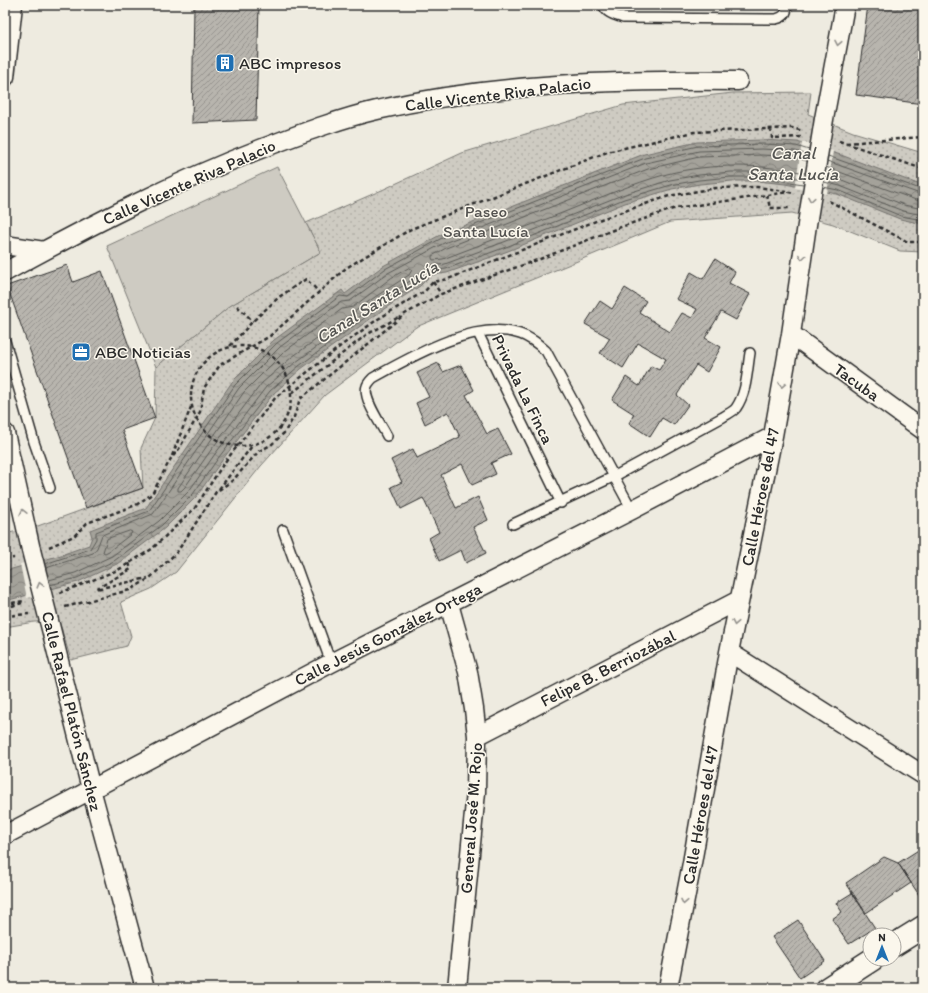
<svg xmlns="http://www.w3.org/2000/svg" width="928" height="993" font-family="Itim,sans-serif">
<defs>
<pattern id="park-dots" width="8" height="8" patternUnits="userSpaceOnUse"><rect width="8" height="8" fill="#cecbc2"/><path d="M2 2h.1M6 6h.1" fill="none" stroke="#b1aea7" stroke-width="1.8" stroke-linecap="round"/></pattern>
<pattern id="water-waves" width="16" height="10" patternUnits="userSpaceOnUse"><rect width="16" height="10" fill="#a4a29a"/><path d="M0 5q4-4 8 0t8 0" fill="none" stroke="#86847e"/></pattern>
<pattern id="building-hatch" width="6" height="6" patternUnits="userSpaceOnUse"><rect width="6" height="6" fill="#b8b5ae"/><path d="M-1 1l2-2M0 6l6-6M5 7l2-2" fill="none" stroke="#96938e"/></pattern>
</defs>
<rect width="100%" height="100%" fill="#eeebe0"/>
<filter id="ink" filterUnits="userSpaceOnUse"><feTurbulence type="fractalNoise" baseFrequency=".025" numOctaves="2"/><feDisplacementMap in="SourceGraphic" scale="8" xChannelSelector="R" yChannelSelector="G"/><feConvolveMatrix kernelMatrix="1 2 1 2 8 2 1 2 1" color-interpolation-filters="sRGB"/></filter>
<g filter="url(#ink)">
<path fill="#cecbc2" stroke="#7c7b76" d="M277,167l44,85 -91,54 -74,61 -49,-121z"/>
<path fill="url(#park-dots)" stroke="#7c7b76" d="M811,92l-3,22 45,18 70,21v99l-23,-1 -67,-27 -41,-11 -122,9 -90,38 -164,67 -91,68 -64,71 -85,106 -25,17 -30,13 10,34 -4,10 -56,14 -12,-39 -25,1 -29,5v-93l30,-7 108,-39 -2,-40 14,-30 1,-51 74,-61 91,-54 -15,-29 76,-33 80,-37 161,-48 110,-12z"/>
<path fill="url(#water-waves)" stroke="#74726e" d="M762,140l35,2 44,13 82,31v38l-23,-5 -63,-25 -52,-10 -27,-3h-26l-32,3 -28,5 -47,14 -117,48 -61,22 -16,2 -11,11 -36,23 -83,60 -28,25 -50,65 -27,38 -31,31 -48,36 -39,18 -73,19v-30l56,-16 28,-10 3,-8 -2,-7 56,-22 86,-126 42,-42 68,-50 3,4 38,-28 57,-31 204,-81 53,-12z"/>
<path fill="#eeebe0" d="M802,142l31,9 -6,43 -32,-6z
M41,558l10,33 -24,7 -7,-34z"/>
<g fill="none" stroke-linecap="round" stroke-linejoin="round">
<path stroke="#5b5b57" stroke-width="1" d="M828,156l95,34
M827,161l96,34
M826,167l90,33 7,1
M805,173c-44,-9 -94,-10 -138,1 -36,10 -70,25 -105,39 -39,15 -79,31 -119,46l-10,1 -1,-2v-2l14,-8 202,-79 51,-12 63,-2 32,2 13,4
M825,177l17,3 62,25 19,4
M824,182l16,4 63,25 20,4
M823,187l15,3 63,26 22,4
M409,268l3,2 -3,5 -34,22 -83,60 -30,26 -51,67 -26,37 -4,4h-3v-3l66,-96 40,-40 58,-43 11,-2 38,-29z
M130,531l2,1 -1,2 -22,17 -4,2 -2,-1 4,-13z
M45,564l45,-15 6,-10v-7l53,-21 86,-126 42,-42 63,-47 8,1 37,-28 57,-31 203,-80 53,-12 65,-2 33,2 13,4
M46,568l47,-15 4,-5 5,-13 51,-21 86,-126 41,-41 61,-45 9,-1 38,-28 56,-30 202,-80 53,-12 63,-2 33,2 13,4
M49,580l26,-7 37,-17 47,-35 30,-30 26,-37 51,-67 30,-25 83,-60 34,-23 14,-12 18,-3 59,-22 118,-47 48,-15 29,-5 32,-3h27l46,7
M50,585l27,-7 37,-17 48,-36 31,-31 26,-37 51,-66 29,-25 82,-60 36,-23 12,-12 17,-2 60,-22 118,-48 47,-14 28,-5 32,-3h27l45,7"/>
</g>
<path fill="url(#building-hatch)" stroke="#2b2b2b" d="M206,5h53l-3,115 -64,3 2,-116z
M868,5h55v99l-67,-9z
M715,259l20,13 -6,11 21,11 -14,26 -15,-8 -16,26 16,9 -14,25 -11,-7 -19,30 11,10 -14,20 -12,-7 -12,19 -21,-14 5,-9 -22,-14 14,-23 13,9 12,-20 8,4 7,-11 -28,-16 -15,25 -23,-15 10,-15 -25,-14 15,-23 12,8 13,-21 21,13 -7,11 31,20 12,-19 10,5 5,-9 -21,-10 15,-27 12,7z
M67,265l6,17 29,-11 53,147 -33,12 21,58 -57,20 -79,-222z
M438,363l5,9 18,-7 13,25 -8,5 21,39 11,-5 13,25 -20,9 5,11 -24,11 -10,-21 -21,11 15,33 22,-11 10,23 -15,7 13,26 -20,10 -5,-13 -22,11 -10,-23 10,-6 -16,-34 -22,11 -10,-22 11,-5 -11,-22 22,-11 4,9 43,-21 -12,-25 -23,12 -9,-21 13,-6 -12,-24z
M923,847v50l-2,1 -23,-35z
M884,857l14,6 13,20 -45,30 -20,-30z
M852,893l23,35 -26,16 -17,-25 10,-7 -6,-9z
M798,920l27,41 -25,17 -28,-41z"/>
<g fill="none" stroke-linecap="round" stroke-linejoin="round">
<g stroke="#2b2b2b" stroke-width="12">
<path id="service" d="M603,5c4,9 12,10 20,13l153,1c8,-2 11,-5 11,-14
M478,333l83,170
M5,341l29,101 16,46
M387,436c-6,-12 -25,-38 -20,-50 1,-3 4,-6 6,-8 38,-21 102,-59 147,-44 10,3 18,10 26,17l86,159
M513,524l102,-48 108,-59c4,-3 10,-5 13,-9 11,-16 11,-37 14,-55
M283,530l48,133"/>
</g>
<g stroke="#2b2b2b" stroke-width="21">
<path id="minor" d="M5,77l8,-72
M824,119l21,-114
M5,245l39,6
M5,272c84,-46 169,-90 258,-124 37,-14 75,-29 114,-38 118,-27 241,-30 361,-29
M791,334l132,96
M5,433l26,117
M449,604l19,68 6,37 3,27 -1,56 -19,196
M49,621l42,168 54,199
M729,652l194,123
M477,736l262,-136
M5,835l326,-172 301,-153 141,-74
M668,988l24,-125 37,-211 44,-216 18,-102 17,-116"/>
</g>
<g stroke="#2b2b2b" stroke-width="25">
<path id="tertiary" d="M894,945l29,-18
M828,988l45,-29"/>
</g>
<path stroke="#2b2b2b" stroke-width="2.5" stroke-dasharray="4 3" stroke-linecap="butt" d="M771,128l1,10 30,-1
M839,141l84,28
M846,143l77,-6
M767,195l3,13h21
M829,201l79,41h15
M433,282l8,12
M237,306l16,15
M230,346l23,-25 26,-24 27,-18 13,13
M292,393l74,-58 33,-18
M172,456l19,-49
M219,489l33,-43
M49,547l25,-11 13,-13 49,-18 16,-11 18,-34 9,-11 21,-37 4,-24 16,-23 50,-29 76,-68 65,-39 196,-77 87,-20 98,-4 11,3
M5,559l9,-1
M129,563l2,6 -35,20 52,-11
M60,593l58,-23 34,-21 43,-41 29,-45 52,-66 66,-52 36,-26 47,-28 8,-9 15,-3 153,-60 68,-23 47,-8 41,-1 29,4
M5,604l19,-3
M65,607l65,-17 20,-12 27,-26 39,-60 17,-12 26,-29 12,-6 13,-12 10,-16 6,-18 105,-85 36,-20 99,-35 78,-31 58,-20 113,-16 4,1
M5,608l17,-5
M5,616l24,-2"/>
<use href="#service" stroke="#fbf7ec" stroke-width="9"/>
<use href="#minor" stroke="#fbf7ec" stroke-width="18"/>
<use href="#tertiary" stroke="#fbf7ec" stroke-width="22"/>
<g stroke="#2b2b2b" stroke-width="21" stroke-linecap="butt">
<path id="minor-bridge" d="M808,218l16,-99
M31,550l18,71"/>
</g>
<path stroke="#2b2b2b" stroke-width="2.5" stroke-dasharray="4 3" stroke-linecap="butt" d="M191 396a50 50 0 1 1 100 0a50 50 0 1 1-100 0Z"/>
<use href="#minor-bridge" stroke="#fbf7ec" stroke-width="18"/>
</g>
<defs><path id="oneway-chevron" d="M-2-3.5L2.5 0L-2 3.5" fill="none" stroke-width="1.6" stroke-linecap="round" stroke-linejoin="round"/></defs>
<g stroke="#93918c">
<use href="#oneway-chevron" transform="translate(838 43) rotate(101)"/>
<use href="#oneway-chevron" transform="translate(811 199) rotate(99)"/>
<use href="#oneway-chevron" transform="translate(802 257) rotate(98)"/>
<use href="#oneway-chevron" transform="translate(782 385) rotate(100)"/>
<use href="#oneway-chevron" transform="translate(23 512) rotate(-103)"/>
<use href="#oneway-chevron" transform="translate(40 585) rotate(-105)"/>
<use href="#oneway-chevron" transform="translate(735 623) rotate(101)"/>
<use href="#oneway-chevron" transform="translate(684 902) rotate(101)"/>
</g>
</g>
<defs>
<g id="building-square" transform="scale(1)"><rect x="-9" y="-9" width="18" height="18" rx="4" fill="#1f6fb2" stroke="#fbf7ec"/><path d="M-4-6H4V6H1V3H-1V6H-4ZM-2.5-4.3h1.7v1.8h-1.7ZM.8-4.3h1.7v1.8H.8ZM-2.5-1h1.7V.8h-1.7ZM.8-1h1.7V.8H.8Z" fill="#fff"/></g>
<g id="office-square" transform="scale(1)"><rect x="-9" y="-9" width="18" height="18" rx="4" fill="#1f6fb2" stroke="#fbf7ec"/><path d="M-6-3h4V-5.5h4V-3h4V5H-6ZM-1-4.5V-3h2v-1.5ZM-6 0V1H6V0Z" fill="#fff"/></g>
</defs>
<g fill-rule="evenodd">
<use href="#building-square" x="225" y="63"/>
<use href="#office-square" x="81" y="352"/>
</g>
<g text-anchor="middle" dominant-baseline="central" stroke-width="3" stroke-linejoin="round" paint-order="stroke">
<g font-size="17" fill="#2b2b2b" stroke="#fbf7ec" text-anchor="start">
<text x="239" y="63">ABC impresos</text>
<text x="95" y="352">ABC Noticias</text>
</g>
<g font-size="17" fill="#2b2b2b" stroke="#fbf7ec">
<text transform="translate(498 94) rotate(-7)">Calle Vicente Riva Palacio</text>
<text transform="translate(189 182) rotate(-24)">Calle Vicente Riva Palacio</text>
<text transform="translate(857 382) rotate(36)">Tacuba</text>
<text transform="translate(523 389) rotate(64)">Privada La Finca</text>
<text transform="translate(760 497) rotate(-79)">Calle Héroes del 47</text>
<text transform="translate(388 634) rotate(-27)">Calle Jesús González Ortega</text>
<text transform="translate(608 668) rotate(-27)">Felipe B. Berriozábal</text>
<text transform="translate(72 711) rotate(76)">Calle Rafael Platón Sánchez</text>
<text transform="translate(700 815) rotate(-80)">Calle Héroes del 47</text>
<text transform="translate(471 818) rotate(-86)">General José M. Rojo</text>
</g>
<g font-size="17" fill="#545351" stroke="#fbf7ec">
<text x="486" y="211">Paseo<tspan x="486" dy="20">Santa Lucía</tspan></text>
</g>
<g font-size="18" font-style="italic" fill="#555552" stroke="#fbf7ec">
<text x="793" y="153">Canal<tspan x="793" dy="21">Santa Lucía</tspan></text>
<text transform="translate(377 302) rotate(-32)">Canal Santa Lucía</text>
</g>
</g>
<rect width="928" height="993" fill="none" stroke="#fbf7ec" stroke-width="20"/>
<rect x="10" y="10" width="908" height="973" fill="none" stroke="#2b2b2b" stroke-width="1.5" filter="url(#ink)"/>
<g transform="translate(882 947)"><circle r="19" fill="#fbf7ec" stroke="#a8a59f"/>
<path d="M0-3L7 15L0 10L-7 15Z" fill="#1f6fb2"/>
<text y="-6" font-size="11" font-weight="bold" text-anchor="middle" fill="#2b2b2b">N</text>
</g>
</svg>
